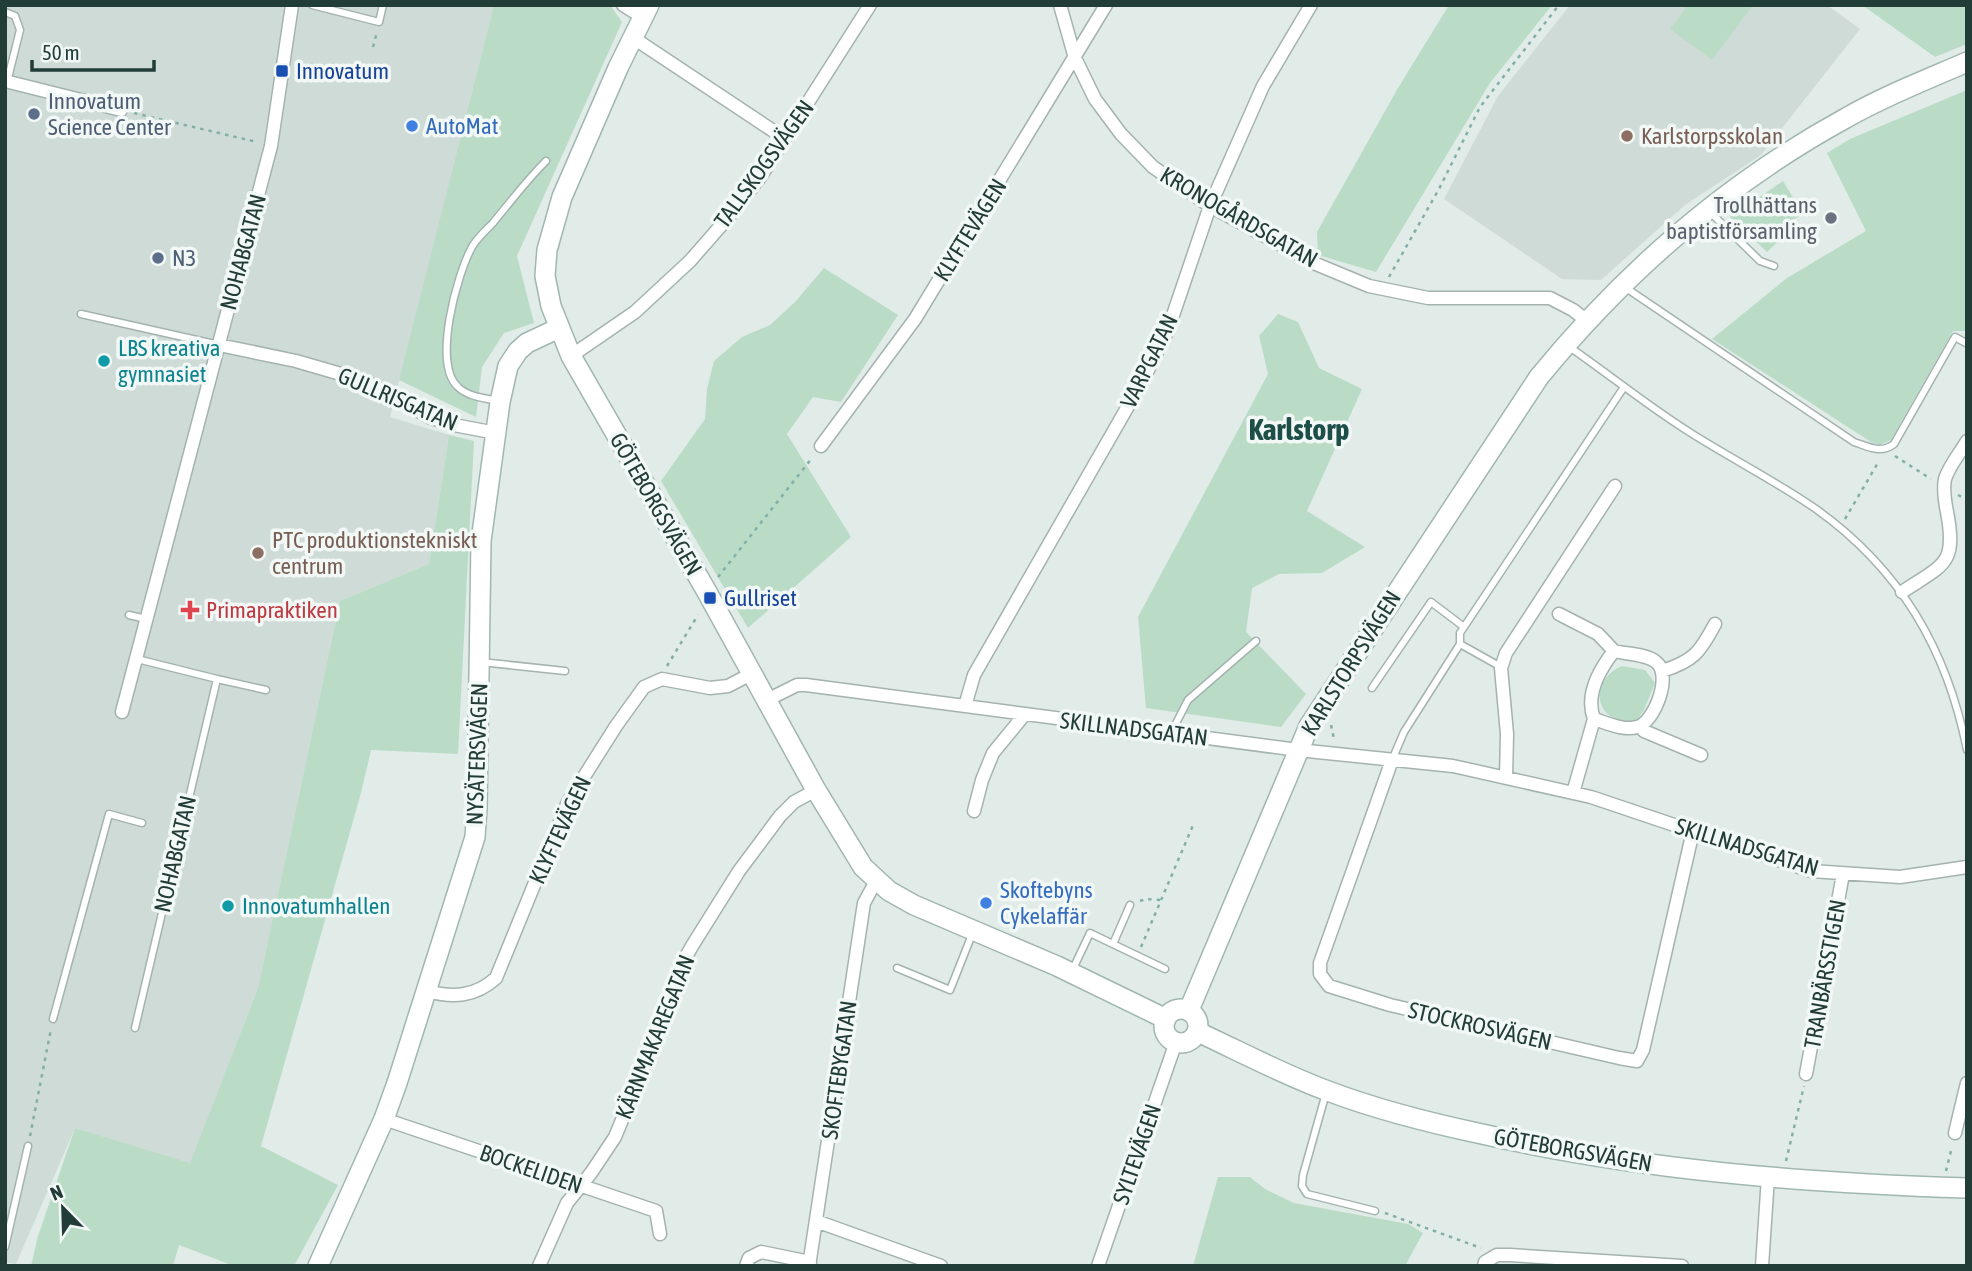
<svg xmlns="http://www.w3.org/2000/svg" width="1972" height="1271" font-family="'Asap Condensed',sans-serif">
<rect width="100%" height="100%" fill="#e1ebe8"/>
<path fill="#cfdbd7" d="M5,5h489l-104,412 59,18 -20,129 -89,37 -82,387 -68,176 -115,-36 -59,136 -11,-2z
M1570,5h257l33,24 -99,126 -76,50 -84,75 -39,-1 -118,-80 54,-103z"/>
<path fill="#badcc7" d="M494,5h116l12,17 -105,234 17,67 -30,10 -22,34 -6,50 -77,-37z
M1449,5h103l-62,78 -114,189 -58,-17 -1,-23 81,-144z
M1688,5h65l-41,55 -42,-31z
M1862,5h105v39l-32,13z
M1967,90v241h-14l-62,109 -11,5 -9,-3 -159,-103 75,-61 79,-47 -39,-78 23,-14z
M1783,181l20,33 -24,13v14l-12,11 -37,-35z
M824,268l74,47 -57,87 -28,-5 -26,37 64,103 -103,91 -87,-147 44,-62 2,-30 7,-28 28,-24 28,-12 25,-23z
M1278,314l20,8 21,46 43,21 -55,122 58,36 -43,26 -43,1 -27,14 -6,44 60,62 -25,33 -135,-19 -8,-91 130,-243 -9,-38z
M449,435l25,6 -16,313 -87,-4 -10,43 -100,353 77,39 -44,81h-60l-55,-21 -6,21h-142l7,-30 37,-108 115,35 68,-175 82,-387 89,-37z
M1622,666l23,4 10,13 -11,27 -8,11c-43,5 -48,-41 -14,-55z
M1218,1177h32l15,12 29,14 114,21 15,9 -18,33h-212z"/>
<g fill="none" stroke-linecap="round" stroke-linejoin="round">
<g stroke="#a4b3b0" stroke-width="9">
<path id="lane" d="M312,5l67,17 4,-17
M5,12l10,4 5,14 -13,52
M1709,211l51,50 14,5
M1626,288l228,154c15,5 27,12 40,2l61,-107 11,6 1,-1
M81,314l138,31
M1568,346c42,29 82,62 126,89 40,25 83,47 122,74 84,60 131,140 151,241
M498,401c-13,-3 -30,-4 -40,-14 -26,-23 -1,-113 14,-140 5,-9 14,-17 21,-24 17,-21 34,-43 53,-62
M129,615l17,4
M1460,644l41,23
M481,662l84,9
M217,679l49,11
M1372,688l59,-86 33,25
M1171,733l17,-33 68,-59
M1392,760l12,-28 56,-88v-11l164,-246
M1113,944l17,-39
M897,968l53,22 23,-58
M1072,971l18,-38 75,36
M53,1019l56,-205 33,9
M135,1028l82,-349 -80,-20
M1326,1093l-23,82 -1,11 5,8 68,17
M5,1247l23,-101"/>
</g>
<g stroke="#a4b3b0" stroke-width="15">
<path id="street" d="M623,5l19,12
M1060,5l15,53 20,41 26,35 32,33 57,39 106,58 53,22 59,12h122l23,12 14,11
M632,37l152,101
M9,82l112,28
M219,345l77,16 69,20 64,36 25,8 42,8
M571,356l64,-44 55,-51 42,-48 29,-37 109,-171
M821,446l94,-127 191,-314
M1902,592c42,-28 55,-27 45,-80 -2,-10 -4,-23 -2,-33 4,-13 15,-26 22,-38
M1559,614l39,20 16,17
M1662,671c32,-10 38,-19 53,-47
M765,701l32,-16h9l492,65 155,16 138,31 220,74 89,6 67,-10
M965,706l9,-31 169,-295 25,-50 42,-124 53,-120 48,-81
M122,712l149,-566 21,-141
M1640,726l4,5 57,24
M1392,760l-72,203v11l9,12 61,19 229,53 18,3 6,-11 50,-219
M1506,778l1,-44 -6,-66 5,-15 109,-167
M1573,793l21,-74c-9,-24 5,-49 20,-68 12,3 33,3 42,11 17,13 -2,61 -19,65 -13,4 -30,-4 -43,-8
M974,811l8,-31 11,-27 32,-39
M426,991c27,7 49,6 70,-13l72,-176 48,-76 28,-39 18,-8 48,9 18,-2 23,-12
M1806,1074l37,-200
M384,1119l272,92 4,23
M1955,1133l12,-50
M816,1221l125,45
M539,1266l28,-63 24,-30 24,-36 54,-131 14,-44 9,-16 47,-75 41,-55 14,-14 22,-12
M746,1266l3,-8 12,-6 49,10
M809,1266l55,-363 12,-22
M1098,1266l78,-224
M1484,1266l1,-4 12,-7h13l172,11
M1762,1266l6,-89"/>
</g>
<g stroke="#a0b7b1" stroke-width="22">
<path id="secondary" d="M649,5l-31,63 -56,129 -15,53 -2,26 6,30 20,50 136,236 109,198 47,77 26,24 25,14 143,61 109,53
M1164 1026a17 17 0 1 1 34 0a17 17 0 1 1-34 0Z
M1189,1010l120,-284 230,-349c86,-105 188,-194 307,-259 38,-22 80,-38 121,-56
M1198,1032c43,20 86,43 130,59 50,19 102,32 154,43 158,36 322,49 485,54
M318,1266l66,-147 13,-36 78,-246 2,-29 4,-267 19,-139 8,-36 10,-15 9,-8 32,-15"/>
</g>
<path stroke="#82afa6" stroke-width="2.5" stroke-dasharray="3.5 5" stroke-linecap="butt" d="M373,47l4,-15
M134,113l123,29
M1389,277l50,-88 41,-82 79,-102
M1895,456l36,23
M1958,495l9,5
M1845,519l34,-58
M718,577l94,-119
M667,666l31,-51
M1331,725l3,14
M1140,901l6,-2 15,1
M1141,947l53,-124
M30,1136l21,-107
M1786,1161l18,-75
M1946,1171l6,-24
M1385,1213l96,35"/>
<use href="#lane" stroke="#fff" stroke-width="6"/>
<use href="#street" stroke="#fff" stroke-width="12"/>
<use href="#secondary" stroke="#fff" stroke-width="19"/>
</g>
<g fill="#1a4fb4" stroke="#f2f8f6" stroke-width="2.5">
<rect x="275" y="64" width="14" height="14" rx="3.5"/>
<rect x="703" y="591" width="14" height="14" rx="3.5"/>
</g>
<g fill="#5c6f8a" stroke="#f2f8f6" stroke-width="2.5">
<circle cx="34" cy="114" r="7"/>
<circle cx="158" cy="258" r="7"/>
</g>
<g fill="#3f7fe0" stroke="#f2f8f6" stroke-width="2.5">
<circle cx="412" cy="126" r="7"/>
<circle cx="986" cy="903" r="7"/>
</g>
<g fill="#8d6e63" stroke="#f2f8f6" stroke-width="2.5">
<circle cx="1627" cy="136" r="7"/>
<circle cx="258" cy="553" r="7"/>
</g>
<circle fill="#6b7280" stroke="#f2f8f6" stroke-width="2.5" cx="1831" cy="218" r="7"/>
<g fill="#0f9aa8" stroke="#f2f8f6" stroke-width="2.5">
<circle cx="104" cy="361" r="7"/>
<circle cx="228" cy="906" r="7"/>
</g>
<path fill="#e0444e" stroke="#f2f8f6" stroke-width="2.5" d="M186.5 599.5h7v7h7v7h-7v7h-7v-7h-7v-7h7z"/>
<g text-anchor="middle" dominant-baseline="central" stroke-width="7" stroke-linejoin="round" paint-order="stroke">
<g font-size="23" fill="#164399" stroke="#f2f8f6" text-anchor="start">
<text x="296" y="71">Innovatum</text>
<text x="724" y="598">Gullriset</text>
</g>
<g font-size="23" fill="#4e5e75" stroke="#f2f8f6" text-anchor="start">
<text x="48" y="101">Innovatum<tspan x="48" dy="26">Science Center</tspan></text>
<text x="172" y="258">N3</text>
</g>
<g font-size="23" fill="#366cbe" stroke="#f2f8f6" text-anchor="start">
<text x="426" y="126">AutoMat</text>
<text x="1000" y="890">Skoftebyns<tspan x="1000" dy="26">Cykelaffär</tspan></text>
</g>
<g font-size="23" fill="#785e54" stroke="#f2f8f6" text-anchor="start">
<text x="1641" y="136">Karlstorpsskolan</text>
<text x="272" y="540">PTC produktionstekniskt<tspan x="272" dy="26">centrum</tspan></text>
</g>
<g font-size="23" fill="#223c38" stroke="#f2f8f6">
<text transform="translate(764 164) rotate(-54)">TALLSKOGSVÄGEN</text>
<text transform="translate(1239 217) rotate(30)">KRONOGÅRDSGATAN</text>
<text transform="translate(970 230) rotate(-58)">KLYFTEVÄGEN</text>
<text transform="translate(243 252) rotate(-75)">NOHABGATAN</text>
<text transform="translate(1149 361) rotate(-64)">VARPGATAN</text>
<text transform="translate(398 399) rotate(23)">GULLRISGATAN</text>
<text transform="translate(656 504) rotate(60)">GÖTEBORGSVÄGEN</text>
<text transform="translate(1351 663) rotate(-58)">KARLSTORPSVÄGEN</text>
<text transform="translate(1134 729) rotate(7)">SKILLNADSGATAN</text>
<text transform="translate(477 754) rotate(-88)">NYSÄTERSVÄGEN</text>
<text transform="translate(560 830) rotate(-65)">KLYFTEVÄGEN</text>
<text transform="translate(1747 847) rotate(17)">SKILLNADSGATAN</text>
<text transform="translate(175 854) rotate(-77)">NOHABGATAN</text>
<text transform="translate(1825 974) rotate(-80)">TRANBÄRSSTIGEN</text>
<text transform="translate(1480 1026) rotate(13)">STOCKROSVÄGEN</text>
<text transform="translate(655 1037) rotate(-68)">KÄRNMAKAREGATAN</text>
<text transform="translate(839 1070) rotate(-82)">SKOFTEBYGATAN</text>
<text transform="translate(1573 1150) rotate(10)">GÖTEBORGSVÄGEN</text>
<text transform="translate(1137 1154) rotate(-71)">SYLTEVÄGEN</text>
<text transform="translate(531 1169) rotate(19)">BOCKELIDEN</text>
</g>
<g font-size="23" fill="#5b616d" stroke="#f2f8f6" text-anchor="end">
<text x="1817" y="205">Trollhättans<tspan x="1817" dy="26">baptistförsamling</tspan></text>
</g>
<g font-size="23" fill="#0d838f" stroke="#f2f8f6" text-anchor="start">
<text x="118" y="348">LBS kreativa<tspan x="118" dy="26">gymnasiet</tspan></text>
<text x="242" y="906">Innovatumhallen</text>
</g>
<g font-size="23" fill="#be3a42" stroke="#f2f8f6" text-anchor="start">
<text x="206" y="610">Primapraktiken</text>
</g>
<g font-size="30" font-weight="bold" fill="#1e4e48" stroke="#f2f8f6">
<text x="1299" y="429">Karlstorp</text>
</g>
</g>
<rect width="1972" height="1271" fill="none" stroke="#223c38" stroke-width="14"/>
<g transform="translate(63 1208) rotate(337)" stroke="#f2f8f6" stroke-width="5" paint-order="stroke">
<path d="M0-5L12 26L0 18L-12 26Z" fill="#223c38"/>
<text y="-10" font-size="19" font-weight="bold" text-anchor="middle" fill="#223c38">N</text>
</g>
<path d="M32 60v10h122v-10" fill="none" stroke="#223c38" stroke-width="3.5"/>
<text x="42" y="60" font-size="21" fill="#223c38" stroke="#f2f8f6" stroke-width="5" paint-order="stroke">50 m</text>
</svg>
